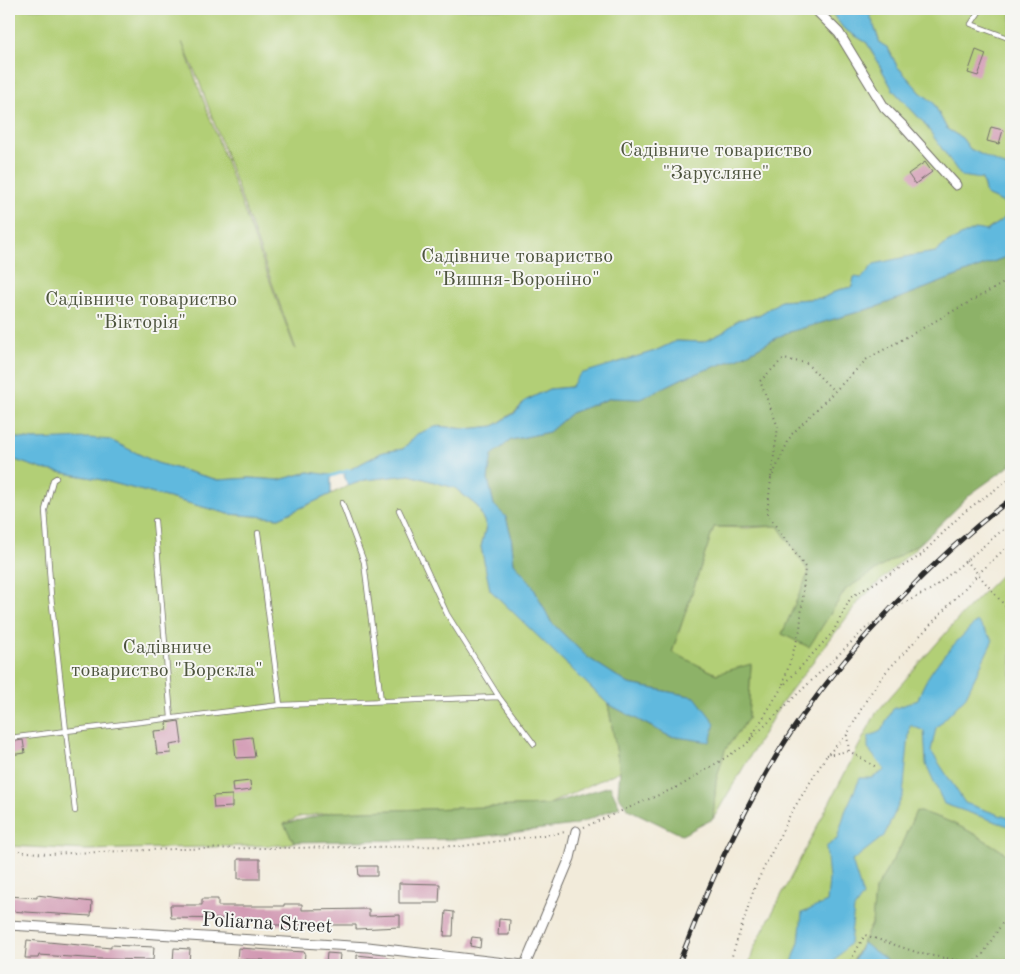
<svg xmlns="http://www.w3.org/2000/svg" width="1020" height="974" font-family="'Old Standard TT',serif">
<rect width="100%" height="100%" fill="#f6f6f2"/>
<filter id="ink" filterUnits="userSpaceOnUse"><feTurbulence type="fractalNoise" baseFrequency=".02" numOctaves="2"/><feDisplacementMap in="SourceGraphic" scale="10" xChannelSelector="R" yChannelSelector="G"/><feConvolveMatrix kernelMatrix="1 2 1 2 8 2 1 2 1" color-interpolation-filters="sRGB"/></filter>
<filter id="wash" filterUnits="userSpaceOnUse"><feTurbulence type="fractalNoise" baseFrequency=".0096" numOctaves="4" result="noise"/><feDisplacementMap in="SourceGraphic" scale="20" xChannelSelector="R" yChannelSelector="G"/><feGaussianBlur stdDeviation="1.12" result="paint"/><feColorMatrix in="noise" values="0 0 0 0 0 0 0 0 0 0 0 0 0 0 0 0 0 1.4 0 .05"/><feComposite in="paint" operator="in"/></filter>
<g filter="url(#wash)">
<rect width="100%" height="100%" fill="#f2ebda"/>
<path fill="#b2cf76" stroke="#6e7d50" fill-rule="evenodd" d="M9,9h824l-2,3 13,17 23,14 26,47 31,33 37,52 21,4 4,16 25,11v7l-25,18 -39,12 -11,9 -26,4 -48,22 -10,9 -14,3 -15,8 -42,3 -22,14 -21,5 -16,13 -19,9 -27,-1 -21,10 -28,9 -56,27 -22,2 -24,12 -9,10 -22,15 -28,3 -29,-3 -20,8 -14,15 -20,3 -36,19 -16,5 -22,-4 -30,8 -29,-2 -32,2 -61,-17 -47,-23h-76l-25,-3zM182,42l17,39 97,268h-1z
M868,9h143v160l-41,-20 -8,-11 -15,-9 -14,-27 -12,-9 -24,-27 -9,-18 -8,-5z
M9,458l33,11 56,10 131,35 50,4 69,-32 17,-6 45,-5 45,13 23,19 8,19 -5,21 10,43 117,114 12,67 -73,34 -214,7 -34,5 -15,7 10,18 -8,3 -200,5 -77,-4z
M778,526l31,46 -27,62 27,13 37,-58 78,-49 -63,59 -79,103 -69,117 3,-38 9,-31 23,-31 3,-54 -34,9 -45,-21 42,-126 34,1z
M1011,565v353l-5,-27 2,-36c-29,-19 -58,-37 -92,-44l-16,37 -25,42 -3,34 -21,41h-102l5,-17 122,-235 89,-102z"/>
<path fill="#8db267" stroke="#5c6e49" d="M1011,255v210l-39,28 -48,47 -78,49 -37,58 -27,-13 27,-62 -31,-46 -64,1 -42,125 44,22 35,-10 -3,55 -23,31 -9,31 -3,38 -31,16 -54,-26 -10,-14 2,-24 -12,-67 61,32 26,-39 -66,-13 -42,-27 -36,-35 -20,-39 -17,-20 -3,-28 -5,-18 -12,-12 -6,-26 3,-25 20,-14 38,-8 22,-19 40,-15 29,1 43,-21 56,-20 47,-25 93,-27z
M610,786l10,21 -46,18 -111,14 -169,3 -10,-18 49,-12 214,-7z
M916,811c34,7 63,25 92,44l-2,36 5,27v47h-160l21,-41 3,-34 25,-42z"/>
<path fill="#61b9de" stroke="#467284" d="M833,9h35l12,34 8,5 9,18 24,27 12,9 14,27 15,9 8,11 41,20v37l-25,-11 -4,-16 -21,-3 -37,-53 -31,-33 -26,-47 -23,-14 -13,-17z
M1011,213v42l-132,51 -93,27 -47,25 -56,20 -43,21 -29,-1 -40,15 -22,19 -38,8 -19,15 -4,24 6,26 12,12 5,18 3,28 17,20 20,39 36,35 42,27 66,13 20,26 -5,19 -41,-6 -61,-32 -118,-114 -9,-43 5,-21 -8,-19 -23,-19 -45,-13 -45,5 -17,6 -4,-11 3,-4 36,-19 20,-3 14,-15 20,-8 29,3 28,-3 22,-14 9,-11 24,-12 22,-2 9,-13 75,-23 21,-10 27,1 19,-9 16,-13 21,-5 22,-14 42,-3 15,-8 14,-3 2,-10 8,1 12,-14 36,-8 26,-4 11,-9 28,-14 12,2z
M9,437l25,3 55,-2 21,2 47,23 61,17 32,-2 29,2 30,-8 22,3v19l-52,24 -50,-4 -131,-35 -56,-10 -33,-11z
M977,621l16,19 -28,58 -29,30 -5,23 34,52 46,16v8l-67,-23 -18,-40 -2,-33 -14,-6 -7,70 -19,41 -32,25 11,35 -9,13 -4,34 -19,22h-40l8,-23 3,-29 25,-11 2,-23 -3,-32 11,-8 8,-27 15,-34h12l13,-8 -17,-21v-12l13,-6 12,-22 25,-9c9,-32 37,-56 59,-79z
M863,943l24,17 12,5h-45l-1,-2z"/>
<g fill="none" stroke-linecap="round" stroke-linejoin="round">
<path stroke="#61b9de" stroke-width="3" d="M328,477l22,-7"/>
</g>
<g id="blocks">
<path fill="#d29ab3" d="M976,50l10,4 -8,22 -10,-3z
M991,127l12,3 -4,14 -12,-3z
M925,162l7,10 -17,12 -7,-10z
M179,721l3,22 -12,2 1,8 -14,1 -3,-23 13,-1 -1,-7z
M252,737l3,20 -19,1 -2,-19z
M23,740l2,13 -16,2v-13z
M250,781l1,9 -18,2 -1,-9z
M232,795v12l-18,1 -1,-12z
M238,859h22v20h-22z
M358,866h19v10h-18z
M399,883l41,1 -1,19h-40z
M37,895l55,7 -1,14 -82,-5v-15l28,2z
M202,899h16v7h66v-2h18v6l67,-1v7l31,-1v12l-44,2v-4h-98v-3h-26v-3l-61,-1 -1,-13h32z
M446,911l8,1 -1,24h-9z
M499,919l11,1 -1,15h-11z
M472,937l9,1 -1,10 -10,-2z
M27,940l84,8v-3l43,2 -1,13 -52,-1 -62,-4 -1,3h-13z
M174,948l16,1 -1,14 -16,-1z
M238,948l67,4 -1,13 -40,-2v-3l-27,-1z
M327,953l13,1 -1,10 -13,-1z
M357,955l37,4v6h-37z"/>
</g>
</g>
<g filter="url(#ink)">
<use href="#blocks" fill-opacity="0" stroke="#716e68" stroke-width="1"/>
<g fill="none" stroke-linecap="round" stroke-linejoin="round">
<g stroke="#716e68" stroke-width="6">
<path id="lane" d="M981,9l-10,15 40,15
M56,478l-3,2 -8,30 6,86 24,215
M342,503l22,59 17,139
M399,510l48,104 52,83
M155,521l16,197
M258,533l22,172
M9,738l271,-33 219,-8 35,47"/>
</g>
<g stroke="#716e68" stroke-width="11">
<path id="street" d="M815,9l24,24 45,74 20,20 52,58
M9,925l359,22 155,18
M525,965l45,-107 6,-27"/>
</g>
<path stroke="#716e68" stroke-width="2" stroke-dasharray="1 4" stroke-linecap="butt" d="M771,477l7,-50 -18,-46 23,-22 23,4 28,28
M966,560l45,53
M783,684l17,-54 5,-63 -38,-53 4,-35 20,-44 76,-76 144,-80
M847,735l2,16 27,16
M750,740l115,-111 27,-20 40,-20 79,-66
M827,755l22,-4
M584,827l98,-42 65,-41 35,-57 51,-55 18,-35 69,-41 44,-44 47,-34
M9,850l38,4 128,-5 288,-3 103,-14
M729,965l26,-79 36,-73 36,-58 20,-20 21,-38 17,-24 93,-99 33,-31
M848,965l17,-30 57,19 52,9 9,-9 28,-45"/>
<use href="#lane" stroke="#fff" stroke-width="4.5"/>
<use href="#street" stroke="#fff" stroke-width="9"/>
<g stroke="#2b2b2b" stroke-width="5">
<path id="rail" d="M678,965c15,-36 28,-73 45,-108 22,-46 46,-93 75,-135 56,-80 135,-164 213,-223"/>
</g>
<use href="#rail" stroke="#f6f6f2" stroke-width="3" stroke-dasharray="9" stroke-linecap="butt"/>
</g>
</g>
<g text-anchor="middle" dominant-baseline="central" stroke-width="4" stroke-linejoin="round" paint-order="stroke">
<g font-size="20" fill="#4d543e" stroke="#f6f6f2">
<text x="716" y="151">Садівниче товариство<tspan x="716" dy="23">"Зарусляне"</tspan></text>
<text x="517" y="257">Садівниче товариство<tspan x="517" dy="23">"Вишня-Вороніно"</tspan></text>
<text x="141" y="300">Садівниче товариство<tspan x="141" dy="23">"Вікторія"</tspan></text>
<text x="167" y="648">Садівниче<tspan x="167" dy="23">товариство "Ворскла"</tspan></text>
</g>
<g font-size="20" fill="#2b2b2b" stroke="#f6f6f2">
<text transform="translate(267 924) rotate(3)">Poliarna Street</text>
</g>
</g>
<rect width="1020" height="974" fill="none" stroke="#f6f6f2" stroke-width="30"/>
</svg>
